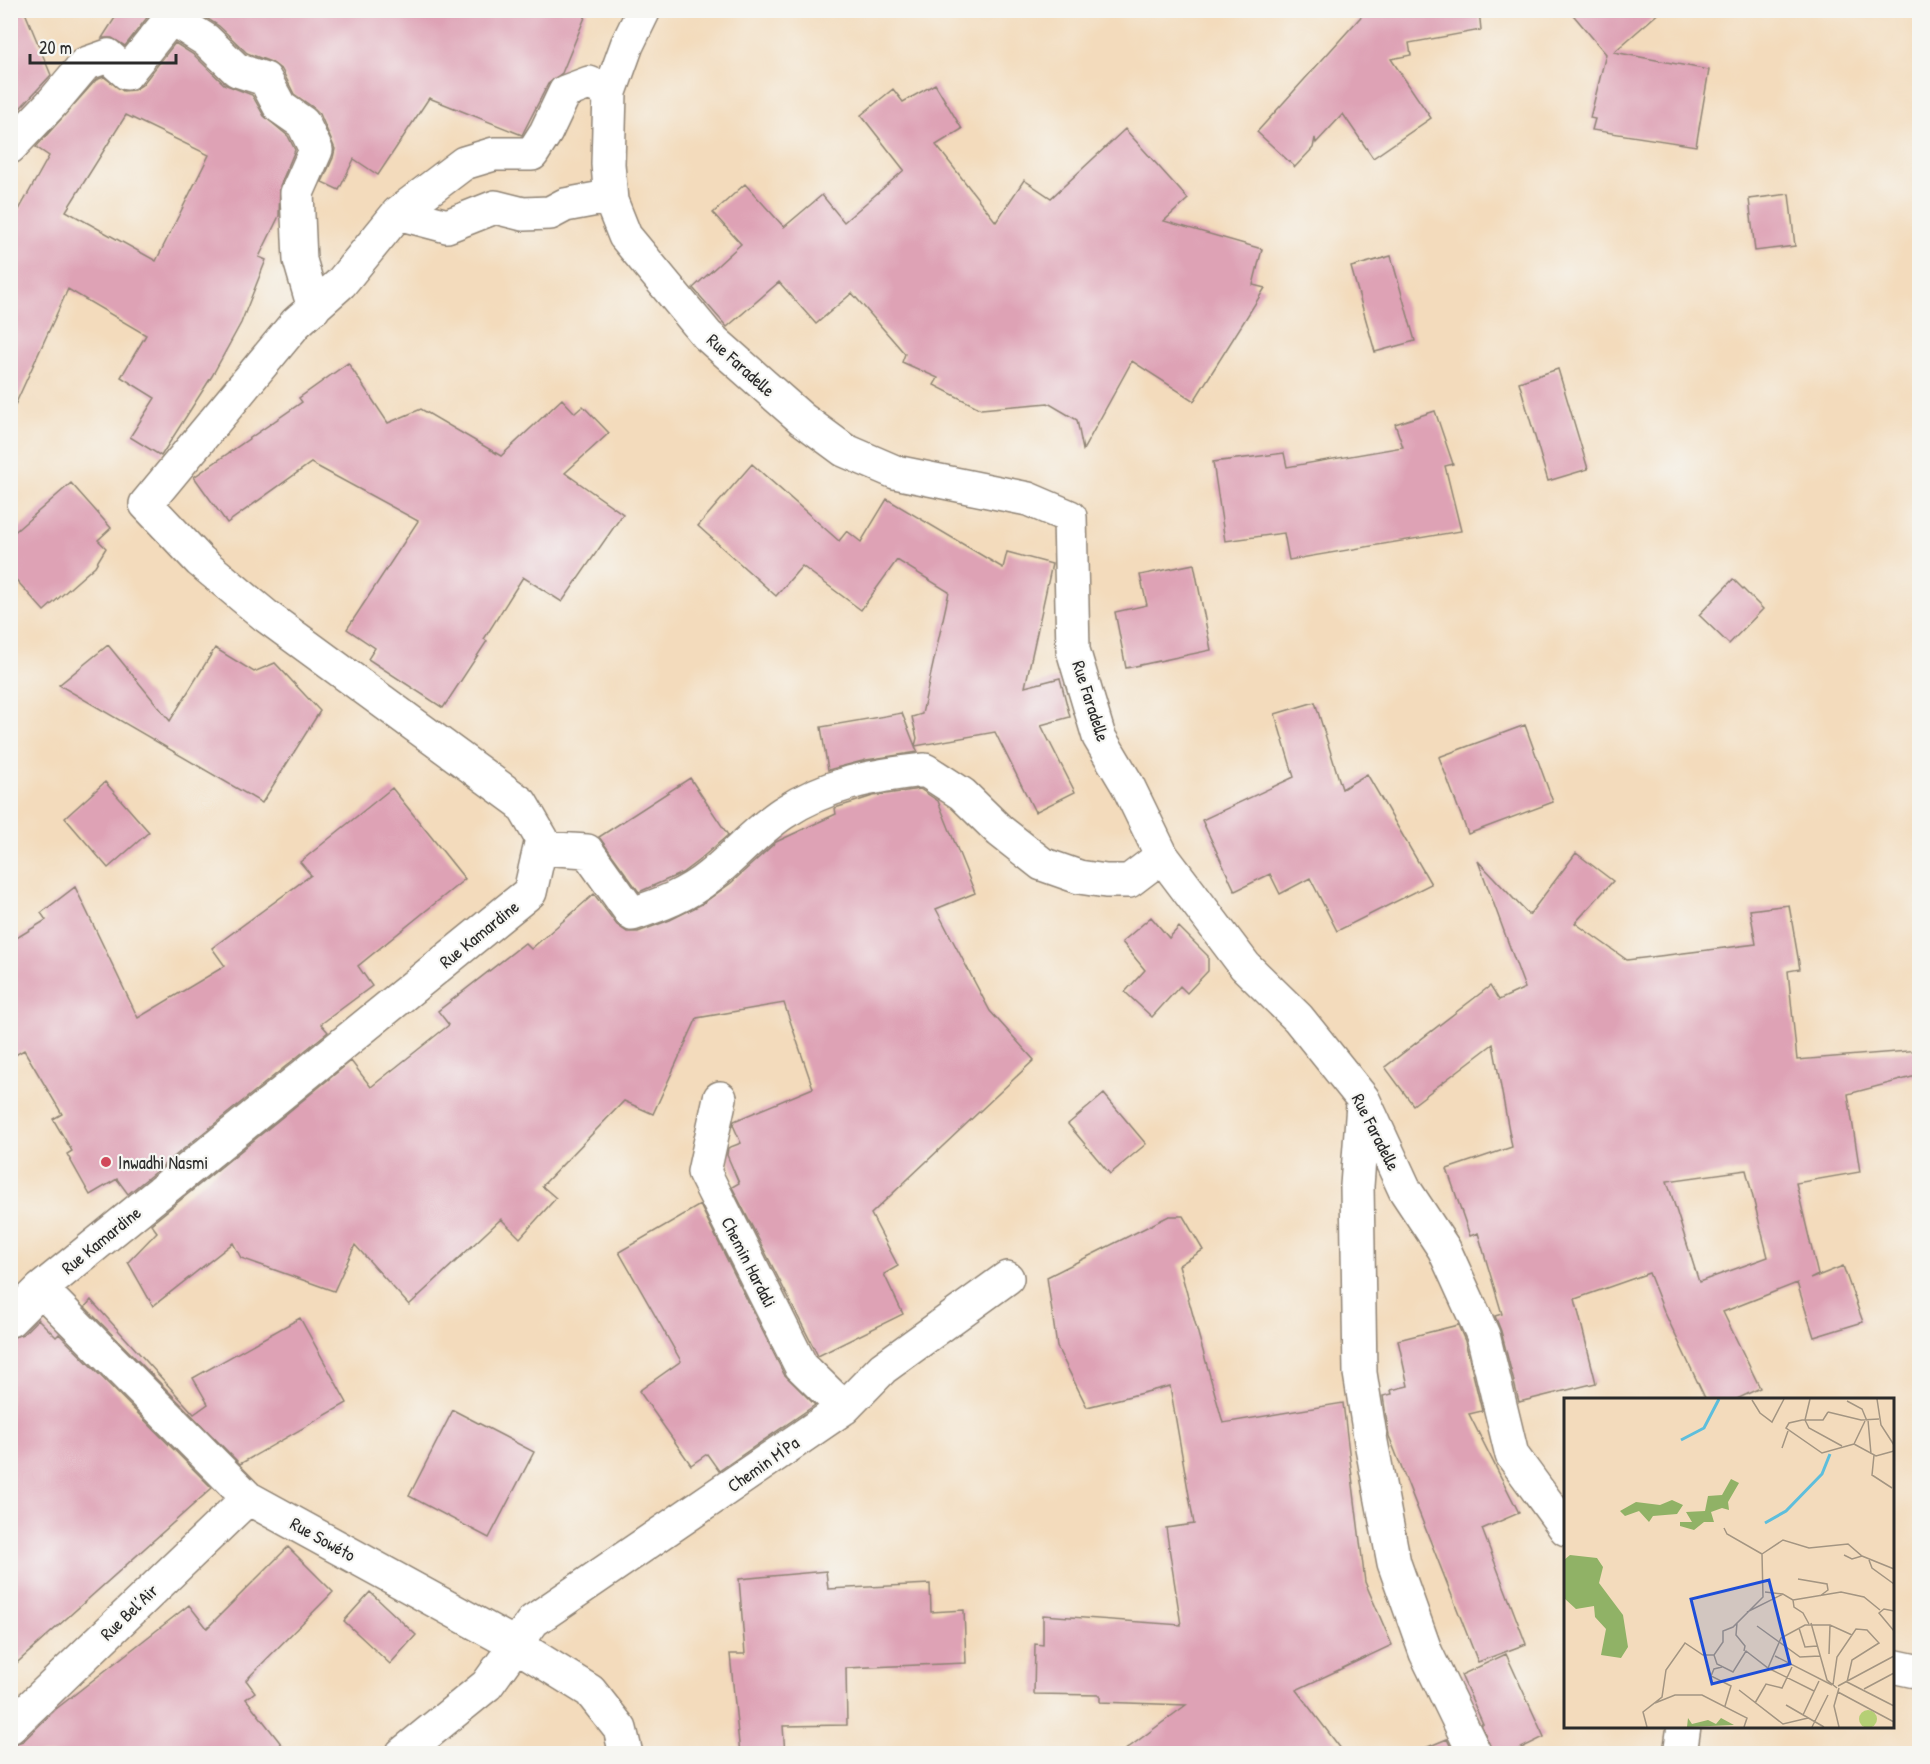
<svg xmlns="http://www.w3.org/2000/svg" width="1930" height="1764" font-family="'Patrick Hand',sans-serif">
<rect width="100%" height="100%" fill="#f6f6f2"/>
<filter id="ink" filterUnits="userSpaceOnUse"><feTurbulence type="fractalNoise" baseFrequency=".0167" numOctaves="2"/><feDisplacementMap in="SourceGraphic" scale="12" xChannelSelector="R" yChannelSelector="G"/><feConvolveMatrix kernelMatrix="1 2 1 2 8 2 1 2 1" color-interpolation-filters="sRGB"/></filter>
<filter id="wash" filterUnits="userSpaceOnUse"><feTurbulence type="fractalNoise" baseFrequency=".008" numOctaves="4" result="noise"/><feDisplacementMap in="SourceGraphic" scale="24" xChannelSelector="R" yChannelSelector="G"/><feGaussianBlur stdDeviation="1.35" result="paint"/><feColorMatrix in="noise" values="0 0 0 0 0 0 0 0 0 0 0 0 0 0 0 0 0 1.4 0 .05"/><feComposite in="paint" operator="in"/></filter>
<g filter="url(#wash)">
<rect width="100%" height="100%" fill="#f3dbbc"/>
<g id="blocks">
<path fill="#dea2b5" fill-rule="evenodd" d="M10,10h14l27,65 -41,44z
M120,10h33l-28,36 -13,-8h-10z
M194,10h394l-26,63 -14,11 -26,51 -93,-37 -51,77 -24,-16 -15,31 -17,-8 11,-24 2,-9 -15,-35 -6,-6 -20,-14 -12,-24 -11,-8 -24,-9 -28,-27z
M1367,10h112l2,20 -72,13 2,12 -20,4 40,59 -58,40 -30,-44 -27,29 -1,-5 -2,10 -18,19 -38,-35z
M1569,10h93l-48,42 95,18 -13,76 -104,-16 3,-11 -5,-1 16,-64z
M175,43l19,12 30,29 28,11 12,21 24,20 7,14 -15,36 -1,30 -20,41 7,3 -25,63 -29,53 -51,80 -31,-19 25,-39 -34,-21 25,-42 -78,-46 -58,127v-190l39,-70 -13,-9 60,-67 8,-3 19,14 11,-1 8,-5zM126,115l83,40 -53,106 -90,-50z
M935,84l27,45 -26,16 60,77 28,-42 27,18 74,-69 63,70 -24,22 98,28 -9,36 12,3 -71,113 -62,-40 -49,89 -6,-30 -29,-17 -67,6 -47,-24 4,-7 -36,-16 3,-8 -53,-61 -36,31 -37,-42 -52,45 -34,-39 48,-44 -28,-31 32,-29 39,43 38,-32 22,27 60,-52 -43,-55 32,-26 10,13z
M1789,194l6,52 -40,5 -6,-52z
M1391,256l24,85 -40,11 -24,-85z
M348,363l40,60 33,-14 80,47 61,-57 13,14 8,-7 26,27 -44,40 58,41 -61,88 -39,-25 -39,62 3,2 -44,67 -75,-49 7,-11 -28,-19 71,-108 -107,-58 -84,60 -33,-46 108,-75 -3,-4z
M1558,369l30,100 -40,12 -29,-99z
M1435,411l18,53 -8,2 16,65 -172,29 -5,-27 -59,8 -12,-79 71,-9 3,14 116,-20 -8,-23z
M752,464l87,77 8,-10 14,11 26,-43 116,69 4,-16 45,12 -27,123 35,-9 10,39 -29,8 34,67 -40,20 -40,-80 -80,14 3,6 -52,8 -38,10 -7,-43 81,-14 13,33 2,-8 -5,-21 10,-3 27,-122 -52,-32 -36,50 -59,-44 -26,30 -78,-70z
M71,483l40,45 -13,12 8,8 -11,18 -51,45 -34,-38v-37z
M1194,564l17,86 -85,18 -11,-56 32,-7 -7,-30z
M1733,579l30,30 -34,35 -30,-29z
M108,645l62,76 45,-73 39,24 21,-9 45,48 -58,92 -203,-118z
M1315,702l27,87 25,-15 64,110 -94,47 -27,-53 -30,16 -10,-20 -35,17 -33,-71 92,-43 -19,-63z
M1525,725l28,77 -85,32 -29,-77z
M690,778l38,57 -30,26 -16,12 -43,19 -40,-55z
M105,782l44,50 -41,36 -43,-50z
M392,788l73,91 -107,87 14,20 -51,38 7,8 -200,162 -11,-15 -27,16 -23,-41 5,-3 -19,-32 9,-5 -38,-64 -14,8v-116l36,-22 -5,-7 34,-26 63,131 87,-52 -13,-18 99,-73 -11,-13z
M920,789l18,12 37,92 -39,16 54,102 44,49 -163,154 27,52 -14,8 19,40 -85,42 -86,-169 7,-4 -12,-28 1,-7 13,-5 -8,-18 1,-4 79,-33 -29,-85 -87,15 -44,96 -29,-13 -82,85 14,12 -36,40 -19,-19 -92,86 -54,-60 -21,46 -93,-33 -8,-15 -80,63 -25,-44 29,-30 -6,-8 200,-163 20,26 78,-62 -11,-14 87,-68 6,6 63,-55 23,31 10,7h11l32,-12 32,-16 29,-21 45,-41 60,-28 -1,-6 38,-12z
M1576,853l37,28 -38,42 52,37 129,-16 -6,-34 39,-5 11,64 -12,2 9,89 123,-10v25l-72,19 12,78 -64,11 22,92 -8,4 33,-13 20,56 -49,15 -17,-54 -74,29 37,76 -25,12h-29l-42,-89 -15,-38 -74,26 21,84 -77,19 -18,-71 -6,-15 7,-2 -24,-81 -8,3 -23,-67 65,-22 -19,-103 -80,61 -28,-38 105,-81 9,14 26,-12 -47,-127 51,54zM1746,1170l22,87 -69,25 -32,-101z
M1151,917l18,21 10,-11 29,29v15l-21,22 -7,-7 -28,31 -27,-25 20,-22 -23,-28z
M1104,1094l42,50 -36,30 -42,-50z
M700,1205l84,169 31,31 -96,66 -12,-17 -16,11 -52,-74 42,-30 -62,-109z
M1169,1216h14l20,34 -24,15 44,158 120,-20 22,179 27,63 -96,45 49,64h-225l66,-49 -86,-3v-7l-66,-1 1,-50 8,1v-30l138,10 -15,-97 28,-4 -24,-138 -83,21 -30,-60 -10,-70z
M91,1300l103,114 14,-10 -15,-26 107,-60 47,85 -107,61 -155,-157z
M38,1319l18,18 3,-3 153,154 -202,181v-331l13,-4z
M1458,1325l7,16 17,70 -13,3 50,99 -37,16 44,115 -48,18 -89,-226 -6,-40 9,-2 -1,-4 17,-4 -10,-46z
M453,1410l81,42 -45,86 -80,-42z
M288,1547l45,45 -87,88 9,12 -9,7 43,55h-279v-9l13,-4 33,-32 133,-104 18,23z
M826,1571l2,18 102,-5 1,28 33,-2 2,53 -120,5 1,57 -64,1 2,28h-45l-10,-100h15l-6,-75z
M370,1592l46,43 -26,29 -46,-43z
M1506,1654l38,83 -35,17h-16l-12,-30h2l-22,-49z
M1447,1739l7,15h-41v-1z"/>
</g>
</g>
<g filter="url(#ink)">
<use href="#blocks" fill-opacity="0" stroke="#8f8374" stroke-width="1.5"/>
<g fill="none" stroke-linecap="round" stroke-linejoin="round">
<g stroke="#8f8374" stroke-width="36">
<path id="street" d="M644,10l-17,35 -17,47 -2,72 3,37 14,35 82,99 95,84 42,31 51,22 133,27 42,18 3,133 26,87 28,47 35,72 83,110 53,52 65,81 42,91 39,59 39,86 29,120 54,74
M10,147l43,-45 32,-38 23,-8 19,17 44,-55 35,22 31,30 28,9 15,28 23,16 13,27 -19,43 3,67 14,48
M398,213l66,-50 30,-9h38l14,-22 19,-40 24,-9 21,9
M540,848l47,3 45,63c28,-9 55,-19 78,-38 25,-20 46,-45 73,-63 44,-29 91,-38 142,-43l37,24 38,37 42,33 37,13 27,4h23l33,-25
M720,1098l-16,74 97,194 43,42
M1363,1104l-6,82 3,187 11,69 23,121 32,90 49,101
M41,1289l207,209 268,147 74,46 30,38 6,25
M10,1320l31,-31 489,-397 12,-53 -21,-36 -255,-187 -66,-55 -54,-57 150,-181 45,-40 57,-70 49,13 48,-19 28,7 27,-1 15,-8 32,-6 14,2
M1892,1666l28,6
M10,1727l238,-229
M402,1754l85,-69 46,-64 311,-213 39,-40 124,-90
M1680,1754l4,-28"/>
</g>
<use href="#street" stroke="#fff" stroke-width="33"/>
</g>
</g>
<circle fill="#d1495b" stroke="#f6f6f2" stroke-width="2" cx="106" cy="1162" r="6"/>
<g text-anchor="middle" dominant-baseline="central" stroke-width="4.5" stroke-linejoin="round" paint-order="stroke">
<g font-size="18" fill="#2b2b2b" stroke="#f6f6f2">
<text transform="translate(741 365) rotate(42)">Rue Faradelle</text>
<text transform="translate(1091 701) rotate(72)">Rue Faradelle</text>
<text transform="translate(479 934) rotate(-39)">Rue Kamardine</text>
<text transform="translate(1376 1132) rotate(63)">Rue Faradelle</text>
<text transform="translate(101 1240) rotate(-39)">Rue Kamardine</text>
<text transform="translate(749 1262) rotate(63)">Chemin Hardali</text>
<text transform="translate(763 1464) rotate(-35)">Chemin M'Pa</text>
<text transform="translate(323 1539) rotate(29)">Rue Sowéto</text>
<text transform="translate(129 1612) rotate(-44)">Rue Bel’Air</text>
</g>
<g font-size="18" fill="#2b2b2b" stroke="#f6f6f2" text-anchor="start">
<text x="118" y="1162">Inwadhi Nasmi</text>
</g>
</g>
<g transform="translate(1564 1398)">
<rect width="330" height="330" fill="#f3dbbc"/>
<path d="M295 321a9 9 0 1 1 18 0a9 9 0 1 1-18 0Z" fill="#b5cf75"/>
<path d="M167,81l8,4 -11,19 1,8 -7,-2 -11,4 3,10h-10l-10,8 -14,-4v-4h12l-6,-10 19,-1 3,-15 14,-1zM108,102l11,5 -6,9 -24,2 -4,6 -10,-11 -14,5 -5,-5 16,-9 24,3zM6,157l27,3 6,9 -4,16 24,32 5,32 -7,11 -20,-3 5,-26 -11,-12 -1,-11 -18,3 -12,-11v-38zM124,320l4,6 16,-4 8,4 5,-6 13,7 -47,2z" fill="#90b266"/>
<path fill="none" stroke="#5dbedc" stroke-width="3" d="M117,42l23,-12 15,-29M201,125l21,-12 36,-37 8,-20"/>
<path fill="none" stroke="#a39582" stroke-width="1.5" d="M313,1l4,26 13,20M188,2l8,13 12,9 12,-23M283,3l15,8 5,12M264,14l-5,8h-21l-13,3 -3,5 36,25 32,-9M264,14l33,8 18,-1M241,22l4,8 33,18M241,22l5,-21M304,22l3,34M290,46l22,12 18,-5M290,46l11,-23M218,50l6,-17M310,57l-2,20 20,13M160,130l3,6 35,20M198,156l21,-14 26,8 39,-4 14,12 32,13M280,157l8,4 10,-3M305,162l3,8 22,16M234,181l29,5 1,6 -8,6M201,194l18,2M229,202l48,-8 23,5 16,13M330,213l-10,-2 -5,4 15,18M183,214l36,-18 10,6 1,7 9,6 6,11M173,225l-1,12 9,11 -1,5M247,225l16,57 10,8M193,228l43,31 20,-1M235,230l6,19 12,-1M265,256l1,-29M150,257l3,9 16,8 13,-21 22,17 46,23M211,258l57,29M158,269l-8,2 -3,7 20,10 -6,20M204,270l13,-30 24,-13h25l22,10M269,287l4,-28 19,-28 11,1 12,13 -27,17 -5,22 47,24M274,288l56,-30M275,290l-5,18 5,21M300,291l30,-16M175,292l44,34 25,-6M274,294l56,30M91,305l20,-8h27l45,23 -3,9M191,305l11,-19 16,4 10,-21M222,307l38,22M239,317l16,-34M83,329l-4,-15 19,-15 4,-27 19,-27 18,12h11l9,-13v-11l10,-4 30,-30 -1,-43M248,329l16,-32"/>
<path fill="#1d4ed8" fill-opacity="0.15" stroke="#1d4ed8" stroke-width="3" d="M205,182l21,84 -78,20 -21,-85z"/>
<rect width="330" height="330" fill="none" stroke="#2b2b2b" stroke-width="3"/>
</g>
<rect width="1930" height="1764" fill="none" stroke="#f6f6f2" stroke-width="36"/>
<path d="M30 54v9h146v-9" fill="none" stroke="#2b2b2b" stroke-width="3"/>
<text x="39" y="54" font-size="18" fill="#2b2b2b" stroke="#f6f6f2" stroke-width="4.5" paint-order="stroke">20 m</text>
</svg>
